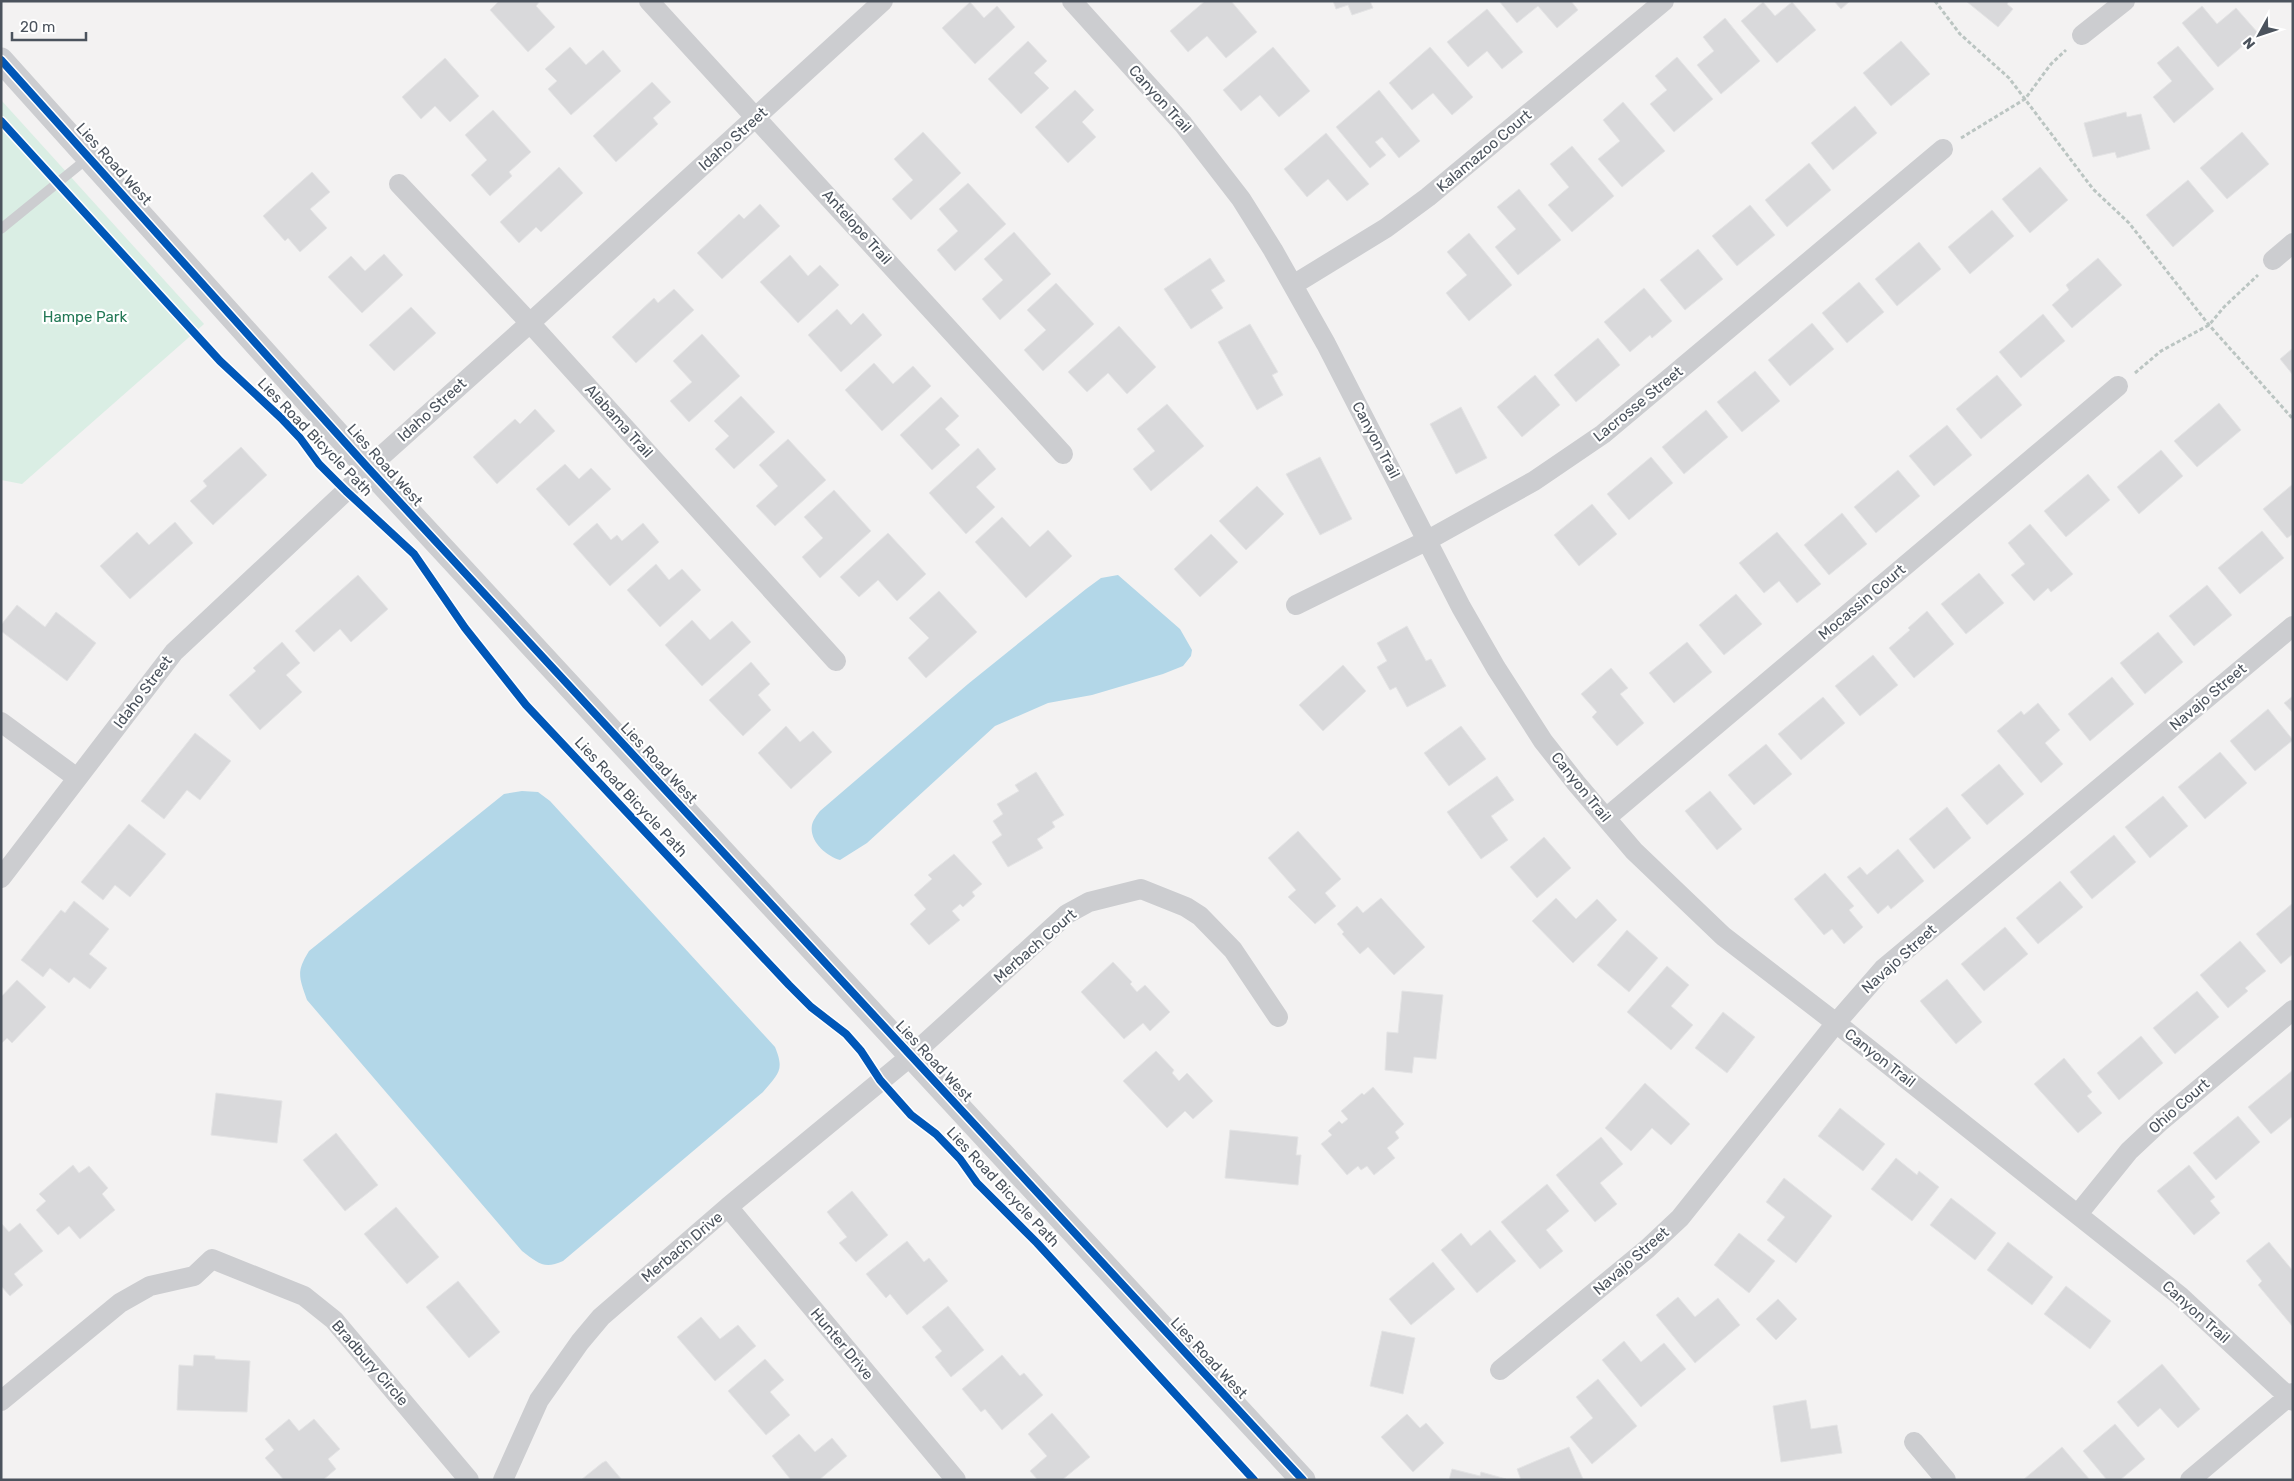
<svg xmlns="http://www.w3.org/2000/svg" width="2294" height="1481" font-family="Rubik,sans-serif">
<rect width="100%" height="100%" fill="#f3f2f2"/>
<path fill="#daeee4" d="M1,100l203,224 -182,160 -21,-4z"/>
<path fill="#b3d7e8" d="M1118,575l62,54 12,21 -1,6 -8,10 -20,8 -71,21 -44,8 -53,23 -128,117 -27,17c-14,-4 -31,-19 -28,-35 1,-5 5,-10 8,-14l148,-127 118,-95 15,-11z
M522,791l16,1 12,9 225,246c10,24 3,27 -12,45l-200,169c-19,9 -25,2 -41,-10l-215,-251c-8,-23 -11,-28 2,-49l195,-157z"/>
<path fill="#d9d9db" stroke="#e4e4e5" d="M499,1h41l-4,5 19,21 -27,25 -38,-42z
M1205,1h26l26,31 -31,26 -19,-22 -19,16 -18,-21z
M1333,1h37l3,7 -21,7 -4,-10 -12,4z
M1499,1h72l7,9 -21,18 -19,-22 -21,17z
M1834,1h16l-9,8z
M1966,1h43l-2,3 6,5 -15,18z
M970,2l14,16 13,-12 18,21 -40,37 -33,-36z
M1763,2l12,14 17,-14 24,28 -39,33 -36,-42z
M2202,6l15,18 19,-16 22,25 -40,34 -36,-44z
M1487,9l36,43 -21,17 -15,-18 -19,16 -21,-25z
M1725,18l35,43 -39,33 -24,-29 17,-14 -11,-14z
M1028,41l19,20 -13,12 15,15 -28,26 -33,-35z
M1901,41l29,33 -39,32 -28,-33z
M2178,46l36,43 -40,34 -21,-26 19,-16 -15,-18z
M570,47l16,18 17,-15 18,21 -50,44 -23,-26 9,-8 -12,-12z
M1273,47l37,44 -31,26 -19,-22 -19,16 -18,-21z
M1430,47l43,50 -21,18 -19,-22 -21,17 -23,-27z
M1677,57l36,42 -39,33 -24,-28 17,-14 -12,-14z
M445,58l34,38 -29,26 -15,-16 -14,13 -19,-22z
M652,82l19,20 -18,16 5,6 -42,38 -23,-26z
M1075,90l19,20 -12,12 14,15 -28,26 -33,-36z
M1379,90l41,51 -21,17 -17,-21 -7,5 11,13 -16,13 -34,-41z
M1623,102l42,49 -43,36 -24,-28 22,-18 -17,-21z
M1855,106l22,27 -44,37 -22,-27z
M493,110l38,42 -22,20 3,4 -22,20 -19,-21 16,-15 -22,-25z
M2126,112l1,5 14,-3 9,35 -33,9 -2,-6 -22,5 -9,-34z
M923,132l38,41 -50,47 -19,-21 21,-19 -19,-21z
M2242,132l27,32 -42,35 -27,-31z
M1326,133l43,51 -22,17 -19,-22 -21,18 -23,-28z
M1572,146l42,50 -42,36 -24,-27 21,-18 -19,-23z
M1809,163l22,27 -44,37 -22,-27z
M559,167l24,26 -42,39 -5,-5 -17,16 -19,-21z
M2040,167l28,33 -38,33 -28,-34z
M312,172l18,20 -20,17 17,19 -27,24 -12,-14 -3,3 -22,-25z
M2188,180l26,31 -41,36 -27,-32z
M968,183l38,41 -51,47 -18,-21 21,-19 -19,-22z
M1519,189l42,51 -43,35 -23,-28 21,-18 -19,-22z
M760,204l20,22 -58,53 -25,-26 42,-39 5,5z
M1750,205l25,30 -38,31 -25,-30z
M1992,210l22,26 -44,38 -22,-27z
M1014,232l37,42 -51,46 -18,-21 21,-19 -19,-21z
M1469,233l43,52 -43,36 -23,-28 21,-18 -20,-23z
M1919,242l22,27 -44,37 -22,-27z
M1698,249l25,30 -38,31 -25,-30z
M384,254l19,21 -41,38 -34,-36 23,-21 14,15z
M790,255l18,21 12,-11 19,20 -41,38 -38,-41z
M1210,258l15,23 -14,9 12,18 -32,21 -27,-40z
M2098,258l24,27 -50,43 -20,-23 17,-15 -3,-5z
M1859,282l25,30 -37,31 -25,-30z
M1056,283l38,41 -51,47 -19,-21 22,-20 -19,-20z
M1644,288l28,33 -20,17 -2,-3 -20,17 -26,-30z
M674,289l20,21 -58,53 -24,-26 42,-39 4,5z
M411,307l25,26 -42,38 -25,-26z
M837,309l14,16 12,-12 19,22 -41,37 -33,-37z
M2043,314l22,27 -44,37 -22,-26z
M1812,323l22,26 -44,37 -22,-26z
M1250,324l28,48 -6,3 11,20 -26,15 -39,-68z
M1119,326l37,41 -29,27 -19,-21 -21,19 -19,-20z
M702,334l38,42 -51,46 -19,-21 22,-19 -19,-21z
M1598,338l22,27 -44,37 -22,-27z
M2293,348v27l-13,-16z
M874,363l19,21 20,-18 18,20 -49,45 -37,-41z
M1755,371l25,30 -38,31 -25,-30z
M1535,375l25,30 -38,32 -25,-30z
M1997,375l25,30 -41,34 -25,-30z
M741,396l34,36 -41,37 -19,-20 14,-13 -15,-15z
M941,397l18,19 -14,13 15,16 -28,25 -32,-35z
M2219,403l22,27 -44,37 -23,-26z
M1167,404l37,42 -53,45 -18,-22 22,-18 -18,-22z
M1461,407l26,51 -31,16 -26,-50z
M535,409l20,22 -58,53 -24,-27 42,-38 5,5z
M1706,410l22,27 -44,37 -22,-27z
M1947,425l25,30 -38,31 -25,-30z
M788,439l38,41 -51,46 -19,-20 22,-20 -19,-21z
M241,447l26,28 -54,50 -23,-24 17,-15 -4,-5z
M978,448l18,21 -20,18 19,20 -29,27 -37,-41z
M2161,450l22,26 -44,38 -22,-27z
M1320,457l32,62 -32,16 -34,-61z
M1651,457l22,26 -44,37 -22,-26z
M565,464l14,15 12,-11 20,21 -42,37 -33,-37z
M1898,470l22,26 -44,37 -22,-26z
M2088,474l22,26 -44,37 -22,-26z
M2293,484v50l-6,4 -24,-29z
M1257,486l27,28 -38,36 -27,-29z
M834,490l37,41 -51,47 -18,-21 21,-19 -19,-21z
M1592,504l25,30 -38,32 -25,-31z
M1842,513l25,31 -38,31 -25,-30z
M1002,517l28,30 18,-17 24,26 -46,42 -51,-56z
M175,522l18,21 -63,56 -30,-33 37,-34 12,13z
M597,523l14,17 6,-5 5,6 21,-18 16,19 -49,44 -37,-42z
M2030,524l43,50 -22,18 -3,-4 -14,13 -23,-26 14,-11 -17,-21z
M2262,531l22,27 -44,36 -22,-26z
M1777,532l44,52 -24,19 -18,-22 -15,12 -25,-30z
M888,533l38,41 -29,27 -19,-21 -19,17 -19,-20z
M1211,534l27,28 -38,35 -26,-28z
M656,564l13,16 13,-11 19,21 -41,37 -33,-37z
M1979,573l25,30 -38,31 -25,-30z
M358,575l30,34 -37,33 -11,-13 -26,23 -19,-21z
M2207,585l25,30 -38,31 -25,-30z
M939,591l38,41 -51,46 -18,-20 21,-20 -20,-20z
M1736,594l26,30 -38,31 -25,-30z
M17,605l28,22 11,-15 40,31 -29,38 -66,-50v-6z
M1927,611l27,33 -40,34 -25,-30 21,-18 -2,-2z
M692,620l18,20 22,-19 19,21 -49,44 -37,-41z
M1407,626l19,35 5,-2 15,27 -39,21 -11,-20 -6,3 -13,-23 10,-6 -10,-18z
M2158,632l25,30 -38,32 -25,-31z
M282,642l18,21 -14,12 16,17 -42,38 -31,-35 27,-24 -3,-3z
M1687,642l25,30 -38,31 -25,-30z
M1873,655l25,30 -38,31 -25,-30z
M751,662l19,22 -12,11 13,15 -28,26 -34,-36z
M1343,665l23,26 -43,40 -24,-26z
M1611,668l17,20 -8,6 24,29 -27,23 -25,-29 5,-5 -16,-18z
M2112,677l22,27 -44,37 -22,-27z
M2293,696v17l-9,-10z
M1823,697l22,26 -44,37 -23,-26z
M2038,703l22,27 -15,13 18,21 -22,19 -44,-52 24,-20 3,4z
M2268,709l25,31 -38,31 -25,-30z
M786,726l14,16 13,-11 19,21 -41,37 -33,-36z
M1461,726l25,33 -37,27 -25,-33z
M195,733l36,28 -31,39 -13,-10 -23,29 -23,-18z
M1766,744l26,30 -38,31 -26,-30z
M2220,752l27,31 -42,36 -27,-32z
M1999,764l25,30 -37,31 -26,-30z
M1036,772l28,43 -12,7 3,5 -18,12 6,9 -35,19 -16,-25 10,-7 -9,-14 10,-7 -6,-10 22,-13 -4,-6z
M1497,776l17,24 -23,16 17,24 -27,19 -34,-47z
M1710,791l32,38 -25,21 -32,-39z
M2163,796l25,30 -38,32 -25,-31z
M1947,807l24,31 -37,31 -25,-30z
M129,824l37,30 -36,43 -15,-12 -12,15 -22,-18z
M1298,831l43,48 -16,14 11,13 -21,18 -27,-27 8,-7 -28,-32z
M2114,835l22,27 -44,37 -22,-27z
M1544,837l27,31 -34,30 -27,-31z
M1898,849l26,32 -33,28 -3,-4 -10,9 -31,-37 13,-10 7,8z
M954,854l28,30 -10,8 3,4 -12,11 -3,-3 -8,7 8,9 -31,25 -19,-21 16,-15 -12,-14 18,-16 -4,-4z
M1825,873l29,33 -5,4 14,17 -19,17 -12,-15 -8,6 -30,-36z
M2060,881l23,26 -45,37 -22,-26z
M1381,898l44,49 -31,28 -26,-28 -8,7 -18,-20 2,-2 -7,-8 20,-18 6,7z
M1556,898l20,21 21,-20 20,21 -44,43 -41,-42z
M74,901l35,28 -20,25 18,14 -17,21 -16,-12 -5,6 -19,-15 -7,9 -22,-17 40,-50 4,3z
M2293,903v51l-12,10 -25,-30z
M2005,927l23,27 -44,37 -23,-27z
M1627,930l31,28 -29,34 -32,-27z
M2240,941l26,30 -21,17 3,3 -20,17 -28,-33z
M1113,962l19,20 -2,2 7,8 8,-7 25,27 -20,19 -7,-8 -19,16 -43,-47z
M1667,966l22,19 -18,21 22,19 -22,25 -44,-38z
M1947,979l35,43 -26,22 -36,-43z
M17,980l29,27 -34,36 -5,-5 -6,6v-47z
M1402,991l41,4 -7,64 -22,-2 -2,16 -27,-3 2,-38 11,1z
M2197,991l22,26 -44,37 -22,-26z
M1723,1012l32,25 -28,36 -32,-25z
M2141,1036l22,27 -44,37 -22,-27z
M1156,1051l18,19 -2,3 7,8 8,-8 26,28 -20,18 -8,-8 -18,17 -44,-47z
M2064,1058l28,34 -5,4 15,17 -24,20 -44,-49z
M2293,1070v46l-22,18 -23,-27z
M1645,1083l45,41 -19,21 -19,-17 -21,23 -26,-23z
M1373,1087l31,37 -9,8 4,6 -12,10 8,10 -21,17 -7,-9 -6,4 -3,-4 -11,9 -26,-31 11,-9 -4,-4 11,-10 3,3 6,-5 -7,-8 21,-18 2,2z
M216,1093l66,8 -5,42 -66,-8z
M1840,1108l45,36 -22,27 -45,-35z
M2238,1116l22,26 -44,38 -23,-27z
M1230,1130l68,7 -2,18h5l-3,30 -73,-7z
M336,1133l42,52 -33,26 -42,-51z
M1601,1137l22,27 -23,19 17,21 -22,18 -39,-47z
M1896,1158l21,17 2,-4 20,16 -27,34 -41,-32z
M73,1165l6,8 10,-7 19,22 -6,6 13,16 -35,29 -11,-13 -11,9 -22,-25 10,-9 -7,-7z
M2189,1165l26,32 -5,4 10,12 -26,22 -37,-44z
M1784,1178l48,38 -36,47 -29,-23 18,-23 -19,-15z
M1547,1184l22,27 -23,19 17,21 -23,18 -39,-47z
M852,1191l36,44 -32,27 -17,-19 8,-6 -20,-25z
M1951,1198l45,35 -21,27 -45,-35z
M396,1207l43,50 -32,27 -43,-50z
M1,1223l8,9 11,-9 23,28 -29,23 9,11 -13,11 -9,-10z
M1490,1230l26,31 -39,32 -36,-43 20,-17 10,13z
M1739,1233l36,28 -26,32 -35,-28z
M907,1241l17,21 5,-4 19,23 -41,34 -17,-21 -4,4 -20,-24z
M2008,1242l45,35 -21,28 -45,-35z
M2269,1242l24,29v56l-35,-42 4,-4 -16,-20z
M1433,1262l22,27 -44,36 -22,-26z
M458,1281l42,51 -31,26 -43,-51z
M2066,1286l45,35 -21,28 -46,-35z
M1678,1297l17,20 23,-19 22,27 -45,38 -39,-48z
M1778,1299l19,20 -21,21 -20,-21z
M948,1306l36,44 -33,27 -16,-20 7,-6 -20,-24z
M701,1317l19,22 18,-14 18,21 -41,35 -38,-44z
M1382,1331l33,7 -12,56 -33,-8z
M1624,1341l17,21 23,-19 22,26 -45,38 -39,-47z
M194,1355l21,1v3l35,2 -3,51 -70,-2 2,-45 14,1z
M1002,1355l18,21 4,-3 19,22 -41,35 -17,-21 -4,3 -19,-23z
M765,1359l19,21 -14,12 20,23 -24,20 -38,-44z
M2162,1364l38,45 -22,19 -18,-20 -22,19 -21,-25z
M1598,1379l39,47 -45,38 -22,-27 23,-19 -17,-21z
M1806,1400l5,29 26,-4 5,28 -61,9 -8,-56z
M1052,1413l38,44 -28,23h-24l-8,-9 17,-15 -19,-22z
M1407,1414l13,14 6,-5 18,20 -31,29 -32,-35z
M289,1419l10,12 15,-12 26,30 -12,10 8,10 -13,11h-39l-19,-22 9,-8 -9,-11z
M2115,1424l30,35 -25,21h-13l-24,-29z
M799,1434l16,18 17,-14 15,18 -28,24h-28l-19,-24z
M1569,1447l14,32 -62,1 -4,-11z
M2062,1447l28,33h-67z
M606,1461l16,19h-41l21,-17z
M1452,1469l28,7 1,-4 25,7 -57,1z"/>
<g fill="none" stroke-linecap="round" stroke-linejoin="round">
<path stroke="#bbc5c2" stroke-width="3" stroke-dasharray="4 2.5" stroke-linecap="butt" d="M1935,1l25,33 49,44 84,111 36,34 80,102 84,94
M1961,138l64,-39 26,-35 15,-14
M2135,373l26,-22 48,-26 15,-18 34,-32"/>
<path stroke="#cccdd0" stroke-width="10" d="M1,229l87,-71"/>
<path stroke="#cccdd0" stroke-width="20" d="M649,1l414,453
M1072,1l111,123 58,75 32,51 53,94 135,263 35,61 47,73 33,42 58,68 89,85 113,87 344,273 113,105
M2082,35l43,-34
M399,184l131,139 306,338
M2273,260l20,-17
M1293,285l93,-57 42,-31 236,-196
M1296,605l132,-65 106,-59 69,-47 340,-285
M1,722l76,56
M1606,818l512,-432
M1,878l173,-226 172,-161 22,-23 162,-145 353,-322
M728,1207l228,273
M2078,1214l51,-63 32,-30 132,-111
M1500,1370l147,-121 33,-31 156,-195 47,-54 410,-343
M1,1401l119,-98 30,-17 44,-10 18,-17 92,37 30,24 135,160
M1914,1442l32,38
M503,1480l36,-80 41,-58 21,-25 127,-110 183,-151 156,-142 22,-12 52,-13 45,18 14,9 33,34 45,67
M2190,1480l103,-87"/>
<path stroke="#cccdd0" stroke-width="25" d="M1,60l367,408 935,1012"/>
<g stroke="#fff" stroke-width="11">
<path id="cycleway" d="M1,60l367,408 935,1012
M1,121l219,240 61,57 19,20 19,26 27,27 68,63 51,74 61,77 263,280 22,22 35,27 15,17 19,29 31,35 25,19 24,25 17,24 60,60 217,237"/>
</g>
<use href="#cycleway" stroke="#0057b8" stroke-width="8"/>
</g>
<g text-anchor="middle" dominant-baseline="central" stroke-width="4.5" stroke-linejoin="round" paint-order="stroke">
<g font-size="15" fill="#4b535d" stroke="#fff">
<text transform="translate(1160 99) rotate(48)">Canyon Trail</text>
<text transform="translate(733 139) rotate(-42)">Idaho Street</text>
<text transform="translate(1484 151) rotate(-40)">Kalamazoo Court</text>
<text transform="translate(114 164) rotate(48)">Lies Road West</text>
<text transform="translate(857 227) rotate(48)">Antelope Trail</text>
<text transform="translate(1638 404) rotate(-39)">Lacrosse Street</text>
<text transform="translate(432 410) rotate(-42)">Idaho Street</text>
<text transform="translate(619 421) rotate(48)">Alabama Trail</text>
<text transform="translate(315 437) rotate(46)">Lies Road Bicycle Path</text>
<text transform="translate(1376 440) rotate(62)">Canyon Trail</text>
<text transform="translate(385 465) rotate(48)">Lies Road West</text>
<text transform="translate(1862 602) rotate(-40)">Mocassin Court</text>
<text transform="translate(143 692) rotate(-53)">Idaho Street</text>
<text transform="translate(2208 697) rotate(-40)">Navajo Street</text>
<text transform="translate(659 763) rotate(47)">Lies Road West</text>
<text transform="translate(1581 787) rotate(51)">Canyon Trail</text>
<text transform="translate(631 797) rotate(47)">Lies Road Bicycle Path</text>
<text transform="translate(1035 946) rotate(-41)">Merbach Court</text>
<text transform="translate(1899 959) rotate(-42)">Navajo Street</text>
<text transform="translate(1880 1058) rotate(38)">Canyon Trail</text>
<text transform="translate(934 1061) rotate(47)">Lies Road West</text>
<text transform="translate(2179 1106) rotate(-41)">Ohio Court</text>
<text transform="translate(1003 1187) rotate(47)">Lies Road Bicycle Path</text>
<text transform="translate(682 1247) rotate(-40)">Merbach Drive</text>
<text transform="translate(1631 1261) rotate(-41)">Navajo Street</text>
<text transform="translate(2196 1312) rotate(42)">Canyon Trail</text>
<text transform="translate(842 1344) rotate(50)">Hunter Drive</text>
<text transform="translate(1209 1358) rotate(47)">Lies Road West</text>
<text transform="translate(370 1363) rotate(49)">Bradbury Circle</text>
</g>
<g font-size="15" fill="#227855" stroke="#fff">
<text x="85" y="317">Hampe Park</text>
</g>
</g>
<rect width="2294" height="1481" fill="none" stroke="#4b535d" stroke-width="5"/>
<g transform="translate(2259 35) rotate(230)" stroke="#ffffff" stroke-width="4" paint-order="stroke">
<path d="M0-4L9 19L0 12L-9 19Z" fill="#4b535d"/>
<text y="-8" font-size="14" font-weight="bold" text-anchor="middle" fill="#4b535d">N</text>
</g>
<path d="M12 32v8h74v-8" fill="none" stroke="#4b535d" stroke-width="2.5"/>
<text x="20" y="32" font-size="15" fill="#4b535d" stroke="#ffffff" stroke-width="4" paint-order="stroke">20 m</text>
</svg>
